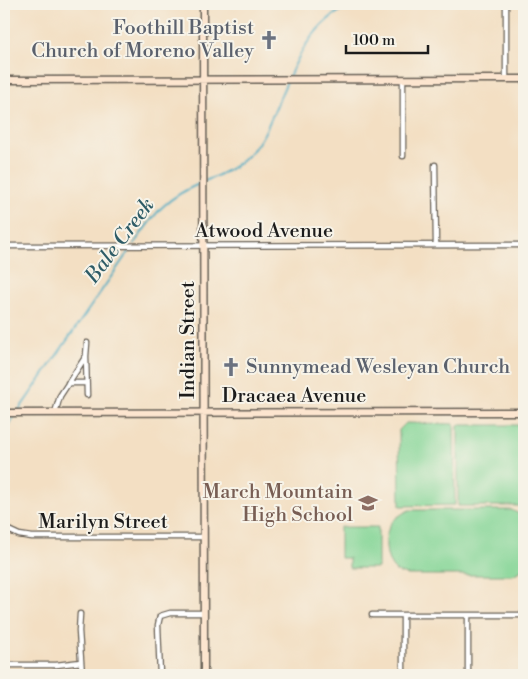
<svg xmlns="http://www.w3.org/2000/svg" width="528" height="679" font-family="'Libre Bodoni',serif">
<rect width="100%" height="100%" fill="#f7f3e8"/>
<filter id="ink" filterUnits="userSpaceOnUse"><feTurbulence type="fractalNoise" baseFrequency=".02" numOctaves="2"/><feDisplacementMap in="SourceGraphic" scale="10" xChannelSelector="R" yChannelSelector="G"/><feConvolveMatrix kernelMatrix="1 2 1 2 8 2 1 2 1" color-interpolation-filters="sRGB"/></filter>
<filter id="wash" filterUnits="userSpaceOnUse"><feTurbulence type="fractalNoise" baseFrequency=".0096" numOctaves="4" result="noise"/><feDisplacementMap in="SourceGraphic" scale="20" xChannelSelector="R" yChannelSelector="G"/><feGaussianBlur stdDeviation="1.12" result="paint"/><feColorMatrix in="noise" values="0 0 0 0 0 0 0 0 0 0 0 0 0 0 0 0 0 1.4 0 .05"/><feComposite in="paint" operator="in"/></filter>
<g filter="url(#wash)">
<rect width="100%" height="100%" fill="#f3dfc3"/>
<path fill="#84d596" stroke="#507859" d="M406,423l48,1 1,81 -55,1 -1,-76z
M458,425h66l-1,81h-65z
M409,510h103l12,7v52l-11,6h-105c-4,-1 -8,-1 -12,-4 -11,-9 -13,-33 -6,-46 4,-7 12,-11 19,-15z
M340,527h38v41h-29v-10h-9z"/>
<g fill="none" stroke-linecap="round" stroke-linejoin="round">
<path stroke="#43aac2" stroke-width="2" d="M205,181c17,-7 32,-14 45,-28 13,-13 19,-30 26,-46 17,-41 34,-86 78,-103
M134,244c22,-32 30,-45 67,-61
M19,410l112,-162
M4,432l12,-18"/>
</g>
</g>
<g filter="url(#ink)">
<g fill="none" stroke-linecap="round" stroke-linejoin="round">
<g stroke="#676056" stroke-width="7">
<path id="street" d="M506,4v75
M403,79v77
M435,165l1,80
M4,246l520,-1
M86,356l1,39
M68,383h18
M55,413l5,-17 26,-40 1,-13
M4,528l15,7 13,2h172
M80,614l-1,17 3,44
M372,615h152
M403,615v60
M468,615v60
M4,665h52l25,-3
M160,675l-2,-50 2,-9 10,-3h34"/>
</g>
<g stroke="#676056" stroke-width="9">
<path id="secondary" d="M203,4l1,671
M4,80l520,-1
M4,413l520,-1"/>
</g>
<use href="#street" stroke="#fff" stroke-width="4.5"/>
<use href="#secondary" stroke="#fce5cf" stroke-width="6"/>
</g>
</g>
<defs>
<g id="church-bare" transform="scale(1.5)"><path d="M-1.2-6h2.4v3.5h3.3v2.4h-3.3V6h-2.4V-.1h-3.3v-2.4h3.3Z" fill="#6b7280" stroke="#f7f3e8" stroke-width="2.5" paint-order="stroke"/></g>
<g id="school-bare" transform="scale(1.5)"><path d="M0-5L7-2L0 1L-7-2ZM-4 1L0 2.5L4 1V4Q0 6-4 4Z" fill="#8d6e63" stroke="#f7f3e8" stroke-width="2.5" paint-order="stroke"/></g>
</defs>
<g fill-rule="evenodd">
<use href="#church-bare" x="269" y="40"/>
<use href="#church-bare" x="231" y="367"/>
<use href="#school-bare" x="368" y="503"/>
</g>
<g text-anchor="middle" dominant-baseline="central" stroke-width="4" stroke-linejoin="round" paint-order="stroke">
<g font-size="20" fill="#5b616d" stroke="#f7f3e8" text-anchor="end">
<text x="254" y="28">Foothill Baptist<tspan x="254" dy="23">Church of Moreno Valley</tspan></text>
<text x="246" y="367" text-anchor="start">Sunnymead Wesleyan Church</text>
</g>
<g font-size="20" fill="#1c1c1c" stroke="#f7f3e8">
<text x="264" y="231">Atwood Avenue</text>
<text transform="translate(188 340) rotate(-90)">Indian Street</text>
<text x="294" y="396">Dracaea Avenue</text>
<text x="103" y="522">Marilyn Street</text>
</g>
<g font-size="20" fill="#785e54" stroke="#f7f3e8" text-anchor="end">
<text x="353" y="492">March Mountain<tspan x="353" dy="23">High School</tspan></text>
</g>
<g font-size="21" font-style="italic" fill="#2e5c67" stroke="#f7f3e8">
<text transform="translate(120 241) rotate(-53)">Bale Creek</text>
</g>
</g>
<rect width="528" height="679" fill="none" stroke="#f7f3e8" stroke-width="20"/>
<path d="M346 45v8h82v-8" fill="none" stroke="#1c1c1c" stroke-width="2.5"/>
<text x="353" y="45" font-size="15" fill="#1c1c1c" stroke="#f7f3e8" stroke-width="4" paint-order="stroke">100 m</text>
</svg>
